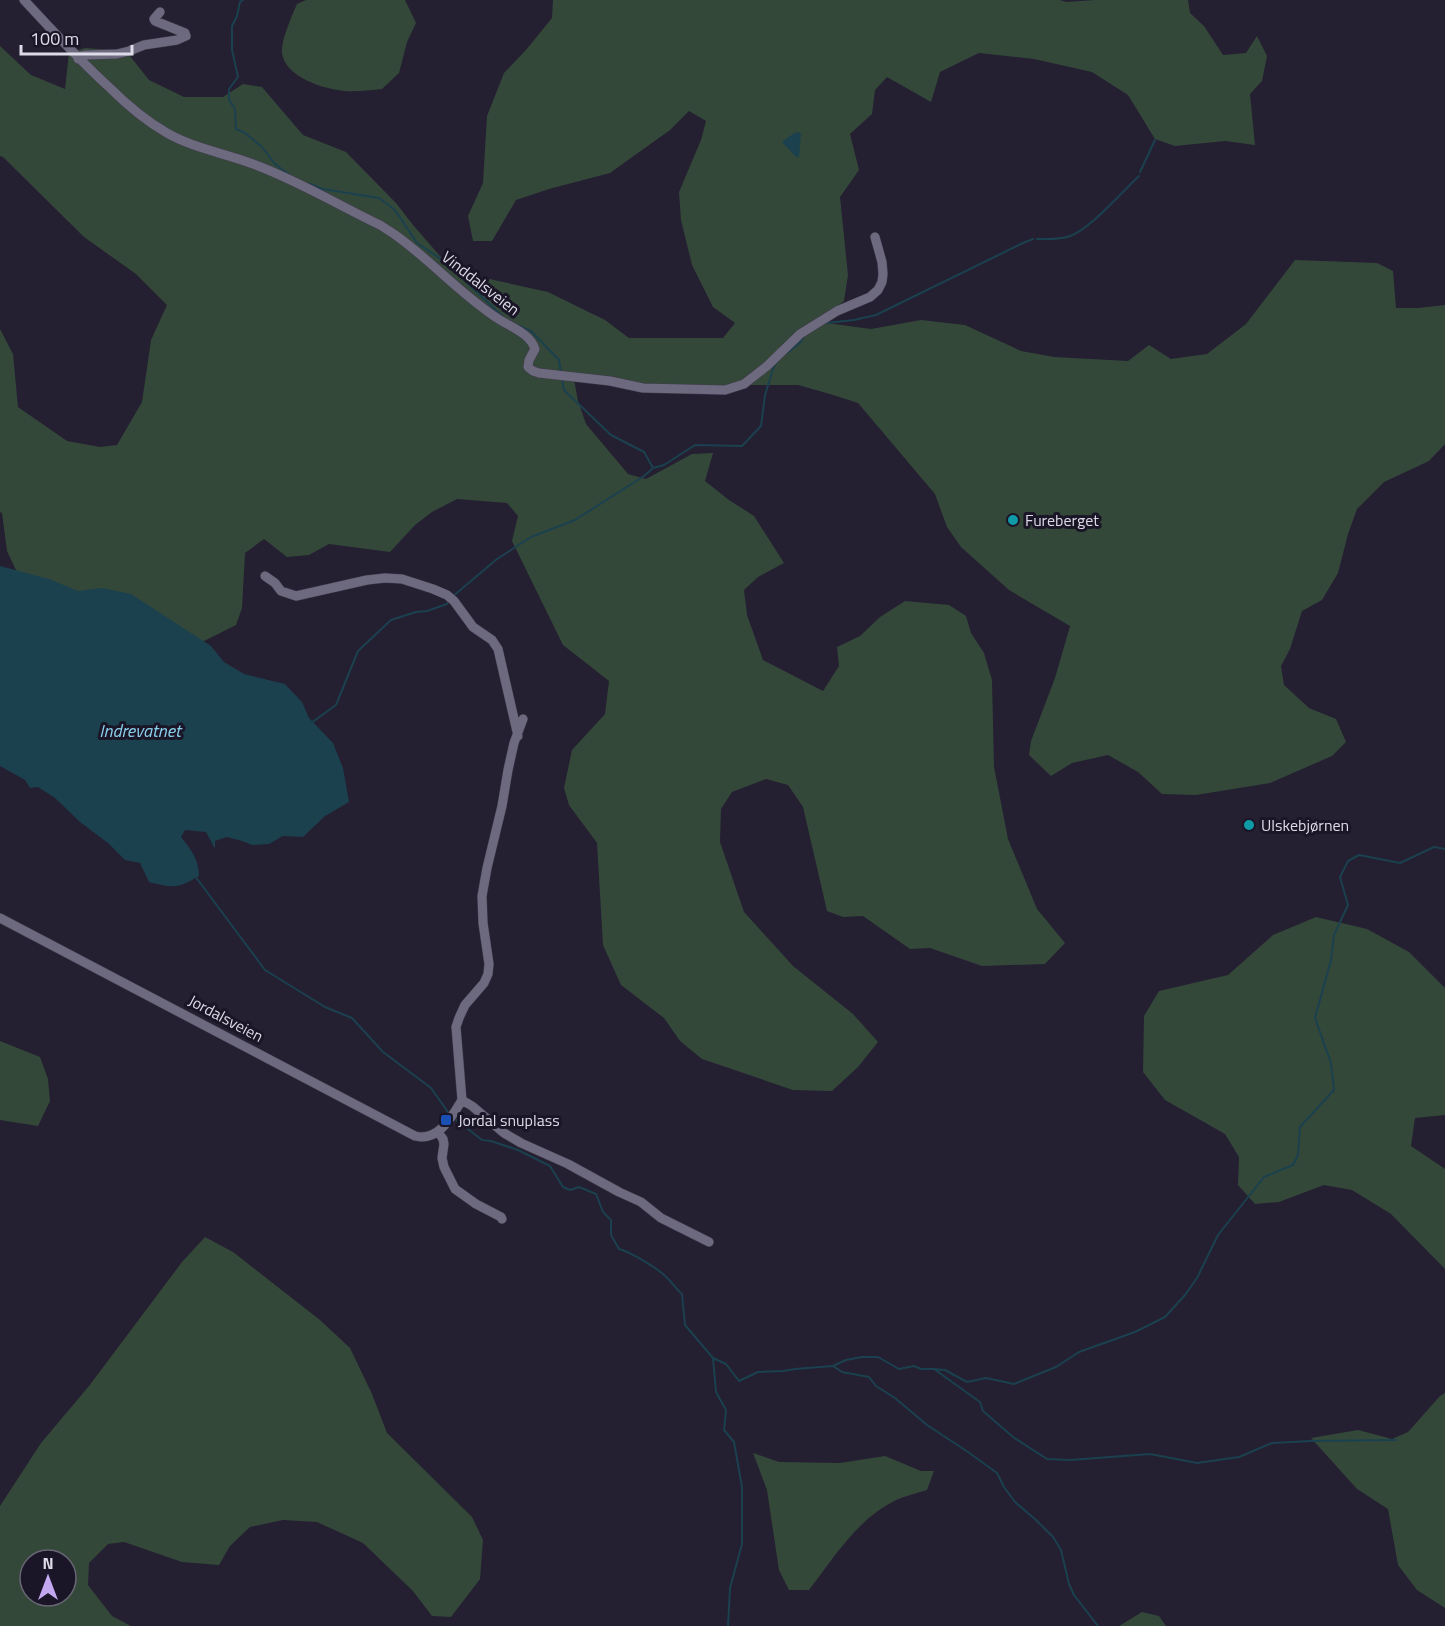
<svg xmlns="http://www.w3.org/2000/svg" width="1445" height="1626" font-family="'Titillium Web',sans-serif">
<rect width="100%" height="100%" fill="#241f31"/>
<path fill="#34483a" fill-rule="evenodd" d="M306,0h99l11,23 -9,19 -8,31 -17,16c-12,1 -25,3 -37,2 -22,-2 -60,-14 -63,-38 -1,-13 10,-37 15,-49z
M553,0h507l6,2 29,-2h93l2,13 14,13 19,29 23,-2 11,-17 10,20 -5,25 -12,13 5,51 -30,-4 -50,5 -20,-7 -27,-44 -36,-23 -58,-13 -55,-6 -39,19 -9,30 -44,-25 -12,13 -3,24 -22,20 9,36 -19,27 8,78 -4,26 -25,21 52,7 50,-9 44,5 56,26 33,6 74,4 21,-16 22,14 36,-5 39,-30 49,-64 82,3 16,8 3,37h22l27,-3v139l-16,17 -45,21 -27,27 -9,25 -10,39 -16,27 -20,11 -12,38 -9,17 3,19 25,23 27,11 10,23 -14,14 -62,27 -74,12 -34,-1 -24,-22 -30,-17 -36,8 -21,13 -22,-21 2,-14 24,-63 15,-52 -61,-36 -48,-43 -14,-20 -12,-33 -77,-91 -28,-9 -32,-9h-66l-22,6 -39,2 -38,-5 -60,-14 5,27 8,23 42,50 18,5 46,-25 21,-1 -8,28 24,19 25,16 30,47 -26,14 -14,13 3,25 16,45 60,31 16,-25 -2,-19 23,-11 20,-19 25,-16 44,4 17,11 5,17 13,20 8,27 2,87 14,72 29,70 28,34 -20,21 -63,2 -52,-18 -20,1 -47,-33 -20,1 -16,-6 -24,-104 -15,-22 -22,-6 -34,13 -11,17 -1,33 24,70 49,54 60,48 25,28 -20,25 -26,24 -39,-1 -91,-31 -22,-18 -16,-23 -43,-33 -18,-40 -6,-102 -28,-38 -5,-17 8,-38 33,-36 4,-33 -46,-36 -51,-104 6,-25 -11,-13 -50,-4 -25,13 -17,13 -25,27 -61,-8 -20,11 -22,2 -23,-18 -19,14 -3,55 -6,17 -42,21 -172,-63 -15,-32 -5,-38 -2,-1v-183l13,25 5,53 49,34 33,6 17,-2 25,-43 9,-62 16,-35 -31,-31 -52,-37 -81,-80 -3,-1v-110l31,29 34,14 4,-36 16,-5 41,3 23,29 35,17h39l20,-13 19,3 41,48 43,17 50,51 17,22 40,46 95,21 57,28 24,18h94l12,-15 -22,-16 -21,-42 -11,-45 -2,-28 22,-52 5,-19 -17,-10 -19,19 -60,43 -61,16 -33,11 -24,41h-19l-5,-25 15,-33 4,-67 17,-43 22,-23 26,-32z
M1316,917l51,12 42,23 36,36v127l-30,3 -4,28 34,23v100l-54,-55 -39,-24 -28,-5 -45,17 -24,2 -17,-19 1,-28 -14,-23 -60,-34 -22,-28 1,-56 15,-25 69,-16 45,-40z
M0,1041l40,16 8,22 2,22 -12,25 -38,-6z
M205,1237l28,15 87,68 30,28 22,46 15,39 85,84 11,23 -3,39 -29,38 -19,-1 -19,-25 -50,-48 -46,-21 -34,-2 -33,7 -20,19 -11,19 -37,-3 -58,-20 -16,2 -19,19 -1,22 24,31 19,10h-131v-120l41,-63 48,-57 93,-124zM30,1560h36v36h-36z
M1445,1393v215l-28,-18 -19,-25 -10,-56 -31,-20 -46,-51 47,-8 34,9 16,-7 32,-36z
M753,1453l26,9 61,1 45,-7 36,15h13l-7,19c-9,3 -18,5 -26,8 -41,17 -66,58 -92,92h-20l-10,-20 -12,-80z
M1142,1612l17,4 7,10h-47z"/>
<path fill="#1b414f" d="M798,132l3,2 -2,23h-3l-14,-15c4,-3 11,-9 16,-10z
M0,566l49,13 29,12 24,-3 29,6 80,52 13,16 20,12 41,10 17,18 7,16 24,25 10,25 6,34 -24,14 -22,21 -20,-1 -14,8 -17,1 -10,-4 -15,-4 -12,4v8l-9,-17 -21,-2 -4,7c10,12 18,23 18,39 -22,13 -26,12 -50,6l-9,-19 -15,-3 -17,-17 -28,-21 -25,-24 -17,-11 -8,1 -5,-8 -25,-14z"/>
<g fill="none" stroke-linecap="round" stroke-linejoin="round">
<path stroke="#1b414f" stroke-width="2" d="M243,0l-3,2 -3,14 -5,10v24l6,27 -9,12v11l6,9 1,20 9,4 17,14 13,17 16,12
M1140,172l15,-32
M310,184l13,5 56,9 16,12 22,33 33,22 5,6 49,47
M1037,239c10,0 23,1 33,-3 19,-6 53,-45 69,-60
M826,323l28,-3 22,-5 147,-72 10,-4
M517,325l14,6 28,29 2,14
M787,353l14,-11 3,-6
M653,468l11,-3 31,-20 47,1 19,-20 4,-31 9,-29 4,-5
M452,597l45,-38 34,-22 44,-17 69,-44 9,-8 -9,-16 -33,-17 -47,-45 -2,-11
M311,723l25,-18 22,-54 33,-31 25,-8 11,-1 20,-7 1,-2
M195,876l70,94 60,37 27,11 31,34 48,36 19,27
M455,1119l27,21 9,1 27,9 32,16 13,21 7,3 9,-3 17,7 7,18 8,8v15l8,14c12,3 42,21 50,31 5,5 8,10 13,14l3,31 28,33 3,34 10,18 -2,20 10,12 8,45v57l-12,44 -2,38
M713,1358l13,6 13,17 19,-9 25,-1 12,-2 38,-3 13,-6 16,-3h16l21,12 15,-3 7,3h13l46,33 3,9 30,26 34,22 23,1 80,-6 47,9 42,-6 33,-14 39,-2 86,-1
M833,1366l9,6 27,5 7,9 19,12 32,27 41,27 29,21 7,14 11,15 21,18 17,17 8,13 8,34 5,11 24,31
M934,1369l11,1 22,12 19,-4 28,6 42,-17 23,-15 56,-20 30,-15 20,-22 12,-17 21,-43 46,-58 29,-12 5,-10 2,-28 34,-37 -3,-27 -16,-45 16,-58 3,-25 14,-30 -8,-28 8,-16 11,-6 41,8 34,-16 11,2"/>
<g stroke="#3f3b4a" stroke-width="10">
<path id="minor" d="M24,0c28,30 55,60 86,88 17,17 36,33 57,45 26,15 57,20 86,31 44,16 85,41 127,61l14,9c37,26 68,62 106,86 13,8 30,14 35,29l-6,11 -1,7 5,4 6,2 71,8 33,7 82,2 19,-6 23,-18 33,-32 37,-23 33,-14 8,-7 4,-8 1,-8 -1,-12 -7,-25
M78,59l3,-3 5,-1 31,-1 12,-3 15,-6 33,-5 9,-4 -1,-3 -30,-12 -1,-2 6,-7
M265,576l10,7 6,8 15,5 71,-16 18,-2 17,1 31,10 14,6 7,6 19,26 19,13 6,9 20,87
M0,918l415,218c23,6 37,-19 47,-36l-6,-73 3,-9 6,-13 19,-22 4,-9 1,-10 -6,-41 -1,-27 5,-28 15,-62 6,-36 6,-27 9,-24
M462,1100l10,6 32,27 17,10 47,21 51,28 22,10 20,16 48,24
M438,1132l5,7 1,5 -2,14 2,9 11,22 21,15 25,13 1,2"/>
</g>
<use href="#minor" stroke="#6d697e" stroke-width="9"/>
</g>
<g fill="#0f9aa8" stroke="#1a1627" stroke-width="2">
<circle cx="1013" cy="520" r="6"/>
<circle cx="1249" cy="825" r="6"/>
</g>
<rect fill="#1a4fb4" stroke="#1a1627" stroke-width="2" x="440" y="1114" width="12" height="12" rx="3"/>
<g text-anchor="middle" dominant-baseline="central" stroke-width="6" stroke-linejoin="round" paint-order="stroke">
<g font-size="16" fill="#dddbe7" stroke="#1a1627">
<text transform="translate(481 283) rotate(38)">Vinddalsveien</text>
<text transform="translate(226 1018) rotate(28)">Jordalsveien</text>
</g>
<g font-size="16" fill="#dddbe7" stroke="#1a1627" text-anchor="start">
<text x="1025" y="520">Fureberget</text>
<text x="1261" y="825">Ulskebjørnen</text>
<text x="458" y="1120">Jordal snuplass</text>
</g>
<g font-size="18" font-style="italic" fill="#8bd0ec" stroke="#1a1627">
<text x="140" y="730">Indrevatnet</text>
</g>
</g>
<g transform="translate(48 1578)"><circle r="28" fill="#1a1627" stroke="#686574" stroke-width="1.5"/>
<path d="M0-4.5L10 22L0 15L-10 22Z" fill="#c4a7f1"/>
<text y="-9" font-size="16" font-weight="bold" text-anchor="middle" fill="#dddbe7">N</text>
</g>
<path d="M21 45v9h111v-9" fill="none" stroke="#dddbe7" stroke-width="3"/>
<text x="30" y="45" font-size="18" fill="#dddbe7" stroke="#1a1627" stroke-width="4.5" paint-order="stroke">100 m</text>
</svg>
